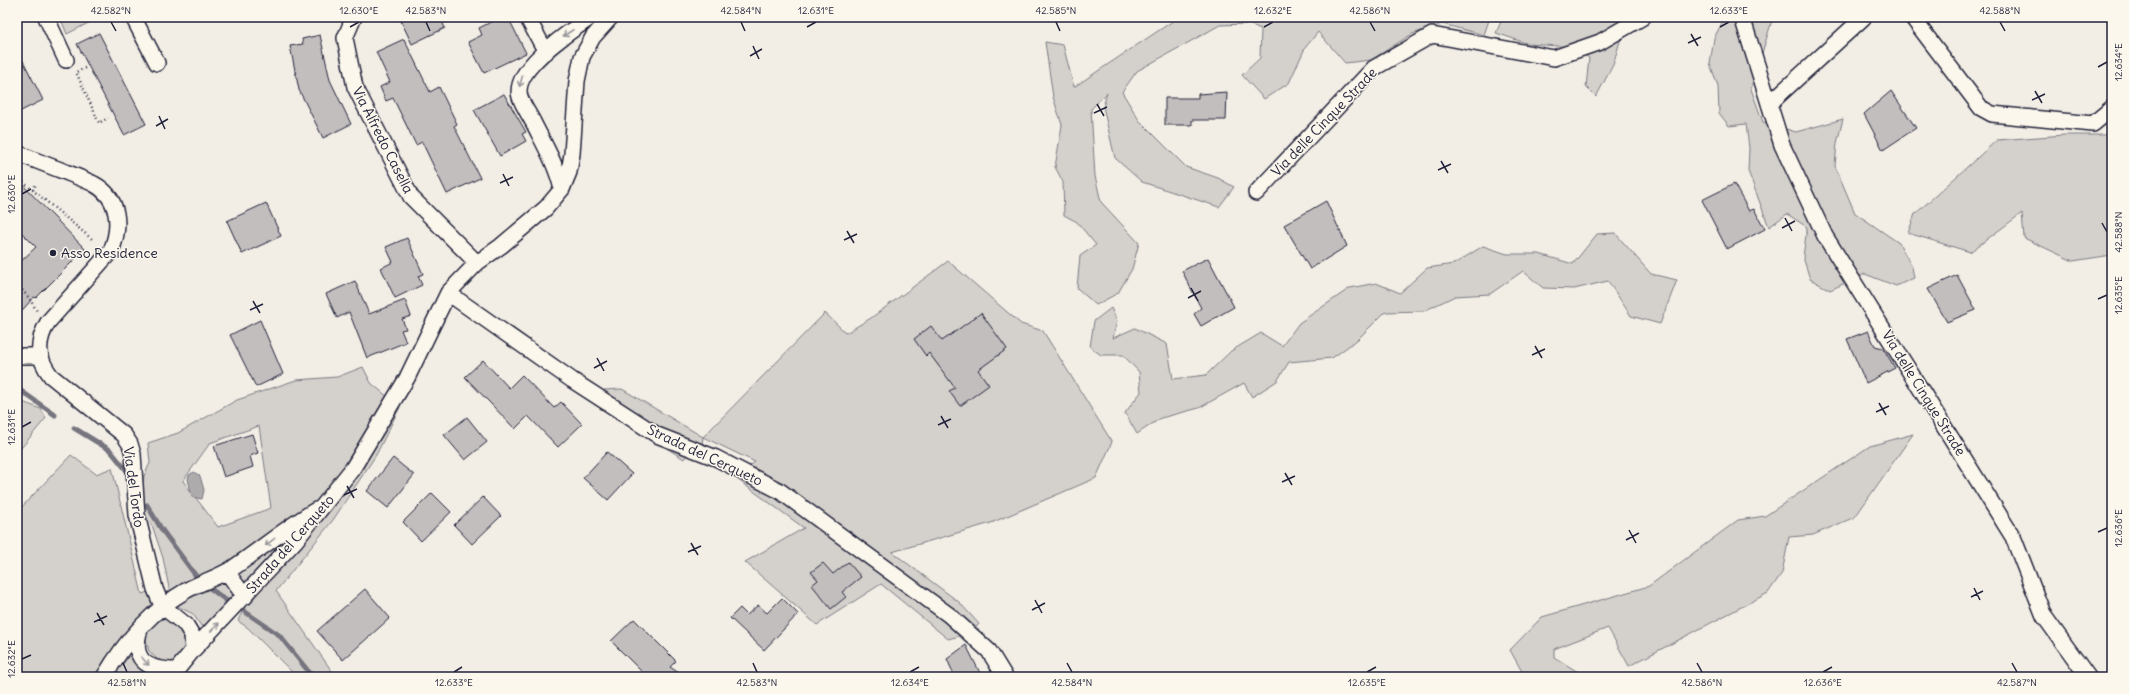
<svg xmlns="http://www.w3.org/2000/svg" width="2129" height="694" font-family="Delius,sans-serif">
<rect width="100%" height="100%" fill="#f2eee5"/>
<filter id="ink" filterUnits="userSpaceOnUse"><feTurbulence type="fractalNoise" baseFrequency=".025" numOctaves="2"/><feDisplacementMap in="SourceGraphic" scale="8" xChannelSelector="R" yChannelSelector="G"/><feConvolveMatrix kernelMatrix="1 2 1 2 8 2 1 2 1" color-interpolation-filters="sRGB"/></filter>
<g filter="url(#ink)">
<path fill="#d4d1cc" stroke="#7b7a84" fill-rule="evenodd" d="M60,17h40l-33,17z
M1179,17h311l-6,18 -42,-11 -30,10 -41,26 -26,3 -27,-31 -13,16 -16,35 -25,16 -22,-24 18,-17 1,-29 -13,-5 -28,1 -83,46 -15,21 17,28 47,47 32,11 16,9 -15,20 -77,-25 -27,-24 -12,-51 4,-14 -16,16 4,67 6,26 38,41 -7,26 -14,24 -22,12 -19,-17 3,-32 16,-11 -19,-23 -13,-7 -1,-33 -8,-15 7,-42 -9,-28 -8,-55 18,3 11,42z
M1503,17h124l-14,48 -17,32 -10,-10 3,-29 -16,-11 -44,-3 -33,-11z
M1725,17h48l-22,72 12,33 33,10 47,-13 -6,24 -2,23 20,47 44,30 13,24 2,11 -18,8 -31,-12 -35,16 -20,-11 -7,-22 4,-30 -20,-13 -18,13 -21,-56 1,-23 -3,-24 -17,2 -10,-13 -1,-27 -8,-22 4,-26z
M2112,128v127l-39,6 -49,-23 -2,-25 -52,39 -62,-19 7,-19 82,-74 68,-5h39z
M1615,233l36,41 26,6 -17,44 -29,-8 -23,-35 -34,8 -31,-1 -20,-17 -33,23 -35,2 -31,15 -39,1 -28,28 -25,18 -43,4 -12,19 -25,16 -8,-14 -45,25 -38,10 -24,16 -12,-21 16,-21 -2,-20 -16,-17h-22l-11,-8 4,-26 17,-13 6,13 -4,17 22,-10 32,16 6,35 33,-4 25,-24 30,-18 21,13 17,-23 51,-35 26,-5 24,10 27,-25 27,-4 29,-18 24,8h32l34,10 24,-30z
M948,261l73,63 22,7 69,111 -16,36 -105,45 -99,29 67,50 20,22 -8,9 -23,6 -67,-55 -64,41 -72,-63 59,-34 -70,-51 21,-15 -52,-25 -3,21 -12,-5 -4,6 -82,-51 2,-18 18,-1 81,48 122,-124 21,20 25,-15z
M363,367l8,16 29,24 -24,48 -43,65 -57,71 60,86h-39l-49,-49 -10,-7 9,-21 -42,32 -12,-18 -18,-9 -1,-11 -5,-6 -6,-30 -10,-30 -13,-22 4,-30 6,-13 -2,-20 30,-10 59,-33 59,-20 41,-3zM259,426l12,82 -53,19 -35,-46 27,-38z
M17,400l24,9 5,9 -29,35z
M1913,434l-58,83 -42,18 -24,2 -7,36 -14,20 -139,73 -21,-38 -54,21v8l32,20h-61l-15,-27 32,-33 107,-31 89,-66 27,-4 105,-70z
M71,455l25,19 16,-6 30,126 6,-2 5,11 -42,52 -15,22h-79v-165z
M163,619c19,4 23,11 26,29l-8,12 -13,3 -10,-3 -9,-9 -4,-15 4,-11z
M129,656l20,18 16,2 -52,1z"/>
<path fill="#aeabad" stroke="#76747f" d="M194,472l6,4 4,14 -2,9 -10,-2 -4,-18 1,-4z"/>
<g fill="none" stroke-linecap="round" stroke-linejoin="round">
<path stroke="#76747f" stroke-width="5" d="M17,388l38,27
M74,428l36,22 17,21
M147,505l15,25 34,46
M211,589l16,12
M244,611l35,24 34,42"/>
</g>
<path fill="#c2bebe" stroke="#22223b" d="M399,17h41l5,11 -33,16z
M501,17h7l18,36 -42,20 -16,-31 14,-7 -3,-7z
M99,33l47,91 -22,11 -47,-91z
M320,35l10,45 21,44 -28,14 -24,-48 -9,-44 13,-2 -1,-5z
M404,39l26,53 9,-5 18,37 -3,2 26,52 -33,16 -25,-52 -6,3 -23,-47 -7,3 -6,-14 10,-5 -14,-30z
M17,49l26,51 -26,13z
M1891,91l25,37 -33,22 -19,-36z
M1227,92l-1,28h-34v5h-27v-27h33v-4z
M504,94l22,38 -4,2 4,7 -26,15 -26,-46z
M17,179l68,70 -49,49 -2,-1 -17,19v-51l19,-18 -19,-19z
M1734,184l15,27 5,-2 11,20 -38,20 -25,-49z
M1326,201l21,45 -37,23 -26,-44z
M266,203l15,33 -39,18 -15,-33z
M407,238l16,36 -5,2 4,9 -27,13 -14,-30 12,-6 -7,-15z
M1208,258l26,49 -33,19 -7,-12 7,-6 -19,-37z
M1957,275l19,35 -29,12 -19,-33z
M355,281l14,33 36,-14 6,16 -9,3 4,10 -5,1 5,12 -39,16 -18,-46 -12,6 -11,-24z
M981,313l26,36 -29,21 11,15 -29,21 -11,-15 6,-3 -26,-35 -3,3 -12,-17 17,-13 11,15z
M260,320l23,54 -27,13 -26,-52z
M1868,331l7,15 8,2 12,20 -29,15 -19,-44z
M483,360l26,28 13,-13 32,33 7,-6 21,22 -24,23 -30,-31 -13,13 -50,-52z
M467,417l20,25 -22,18 -21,-25z
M252,434l6,19 -8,3 3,11 -29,10 -10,-31z
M607,452l25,22 -24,26 -25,-22z
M393,458l21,17 -26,33 -21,-17z
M432,493l19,19 -30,29 -18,-19z
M483,497l18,19 -29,28 -18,-19z
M848,562l13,15 -19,15 4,5 -15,12 -19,-24 6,-5 -7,-8 12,-9 10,11z
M365,589l25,29 -47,42 -26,-29z
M782,598l16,16 -34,36 -34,-32 10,-10 7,7 11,-10 9,8z
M634,619l42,42 -6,6 15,10h-38l-36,-36z
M966,645l16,32h-27l-8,-18z"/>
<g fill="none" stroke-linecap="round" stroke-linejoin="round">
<g stroke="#22223b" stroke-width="18">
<path id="minor" d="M46,17l20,43
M133,17l24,46
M354,17l-9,21 10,49 56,110 66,66
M527,17l19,35
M1742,17l40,128 43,91 188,301 31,79 44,61
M1912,17l69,91 11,6 101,10 19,-16
M1769,104l95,-87
M17,153c15,6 30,12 46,18 10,4 21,8 31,13 26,14 27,43 17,67l-63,71c-12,20 -11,36 3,54l73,59 6,9 3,10 4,61 18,74 7,17 24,19 6,10 1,15
M562,189c-6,-25 -18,-45 -29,-67 -4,-8 -10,-16 -13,-25 -9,-28 51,-66 71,-80
M1256,193l118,-125 58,-33 122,23 46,-16 43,-25
M448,293l124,87 85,55 59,23 64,33 169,124 40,36 16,26
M17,356h22
M227,572l18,25
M140,629c-10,32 8,41 36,41
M104,677c20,-34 48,-67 83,-87 15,-8 32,-13 46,-22 28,-19 54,-41 83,-58
M171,677l22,-27 103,-110 57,-72 54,-90 41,-85 29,-30 24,-17 45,-38 16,-19 7,-17 3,-18 5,-73 5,-24 11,-20 18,-20"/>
</g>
<path stroke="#22223b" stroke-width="2.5" stroke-dasharray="1 3" stroke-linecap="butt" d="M85,68l-9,4 23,51 9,-5
M17,177l76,63
M33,190l3,-6
M17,284l12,14 8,13"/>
<use href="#minor" stroke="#fbf7ec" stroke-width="15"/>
</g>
<defs><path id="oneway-shaft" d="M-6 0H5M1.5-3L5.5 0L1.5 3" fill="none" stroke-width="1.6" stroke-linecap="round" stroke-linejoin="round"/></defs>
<g stroke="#99979c">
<use href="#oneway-shaft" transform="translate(568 33) rotate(147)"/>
<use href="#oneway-shaft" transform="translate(521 81) rotate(106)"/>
<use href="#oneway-shaft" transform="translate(270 542) rotate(142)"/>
<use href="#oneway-shaft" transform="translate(215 627) rotate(-45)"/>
<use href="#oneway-shaft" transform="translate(145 661) rotate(48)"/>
</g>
</g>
<path fill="none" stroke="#22223b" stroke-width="1.5" d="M111,22l5,9M426,22l4,9M741,22l4,9M1056,22l4,9M1370,22l5,9M2000,22l5,9M350,27l9,-5M807,27l9,-5M1264,27l9,-5M1720,27l9,-5M1691,34l7,12M1688,43l13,-6M753,46l6,13M750,56l12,-7M2098,67l9,-5M2035,91l7,12M2032,100l13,-6M1097,104l7,12M1094,113l13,-6M159,116l6,13M156,126l12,-7M1441,161l7,12M1438,170l13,-6M503,174l6,12M500,183l13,-6M22,194l9,-5M1785,218l7,13M2102,223l5,9M1782,228l13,-7M847,231l7,12M844,240l13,-6M1191,288l7,13M1188,298l13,-7M2098,299l9,-4M253,301l7,12M250,310l13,-6M1535,346l7,12M1532,355l13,-6M597,358l7,13M594,368l13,-7M1879,403l7,12M1876,412l13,-6M941,416l7,12M938,425l13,-6M22,427l9,-5M1285,473l7,12M1282,482l13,-6M347,486l7,12M344,495l13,-6M1629,530l7,13M2098,532l9,-4M1626,540l13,-7M691,543l7,12M688,552l13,-6M1974,588l6,12M1971,597l12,-6M1035,600l7,13M1032,610l13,-7M97,613l7,12M94,622l13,-6M22,659l9,-4M123,663l4,9M753,663l4,9M1067,663l5,9M1697,663l5,9M2012,663l5,9M454,672l8,-5M910,672l9,-5M1367,672l9,-5M1823,672l9,-5"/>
<circle fill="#22223b" stroke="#fbf7ec" stroke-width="1.5" cx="53" cy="253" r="4"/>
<g text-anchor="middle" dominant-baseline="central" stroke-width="3" stroke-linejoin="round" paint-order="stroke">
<g font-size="14" fill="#22223b" stroke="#fbf7ec">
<text transform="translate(1324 122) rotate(-46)">Via delle Cinque Strade</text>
<text transform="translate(383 140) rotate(63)">Via Alfredo Casella</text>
<text transform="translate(1924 393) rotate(58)">Via delle Cinque Strade</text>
<text transform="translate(705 455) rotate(25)">Strada del Cerqueto</text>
<text transform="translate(134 487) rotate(82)">Via del Tordo</text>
<text transform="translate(290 544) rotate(-49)">Strada del Cerqueto</text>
</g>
<g font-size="14" fill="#22223b" stroke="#fbf7ec" text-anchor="start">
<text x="61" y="253">Asso Residence</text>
</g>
</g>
<rect width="2129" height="694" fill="none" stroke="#fbf7ec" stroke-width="44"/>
<rect x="22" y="22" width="2085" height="650" fill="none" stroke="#22223b" stroke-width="1.5"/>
<g font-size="10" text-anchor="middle" fill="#22223b">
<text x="111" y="14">42.582°N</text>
<text x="359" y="14">12.630°E</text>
<text x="426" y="14">42.583°N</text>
<text x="741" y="14">42.584°N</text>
<text x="816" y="14">12.631°E</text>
<text x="1056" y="14">42.585°N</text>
<text x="1273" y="14">12.632°E</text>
<text x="1370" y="14">42.586°N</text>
<text x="1729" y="14">12.633°E</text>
<text x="2000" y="14">42.588°N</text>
<text transform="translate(2118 62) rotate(-90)" y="4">12.634°E</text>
<text transform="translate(11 194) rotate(-90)" y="4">12.630°E</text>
<text transform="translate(2118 232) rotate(-90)" y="4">42.588°N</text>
<text transform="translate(2118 295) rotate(-90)" y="4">12.635°E</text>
<text transform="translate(11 427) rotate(-90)" y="4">12.631°E</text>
<text transform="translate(2118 528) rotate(-90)" y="4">12.636°E</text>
<text transform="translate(11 659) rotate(-90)" y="4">12.632°E</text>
<text x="127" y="686">42.581°N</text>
<text x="454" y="686">12.633°E</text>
<text x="757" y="686">42.583°N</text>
<text x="910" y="686">12.634°E</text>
<text x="1072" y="686">42.584°N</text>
<text x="1367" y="686">12.635°E</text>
<text x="1702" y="686">42.586°N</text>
<text x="1823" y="686">12.636°E</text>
<text x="2017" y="686">42.587°N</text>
</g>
</svg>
